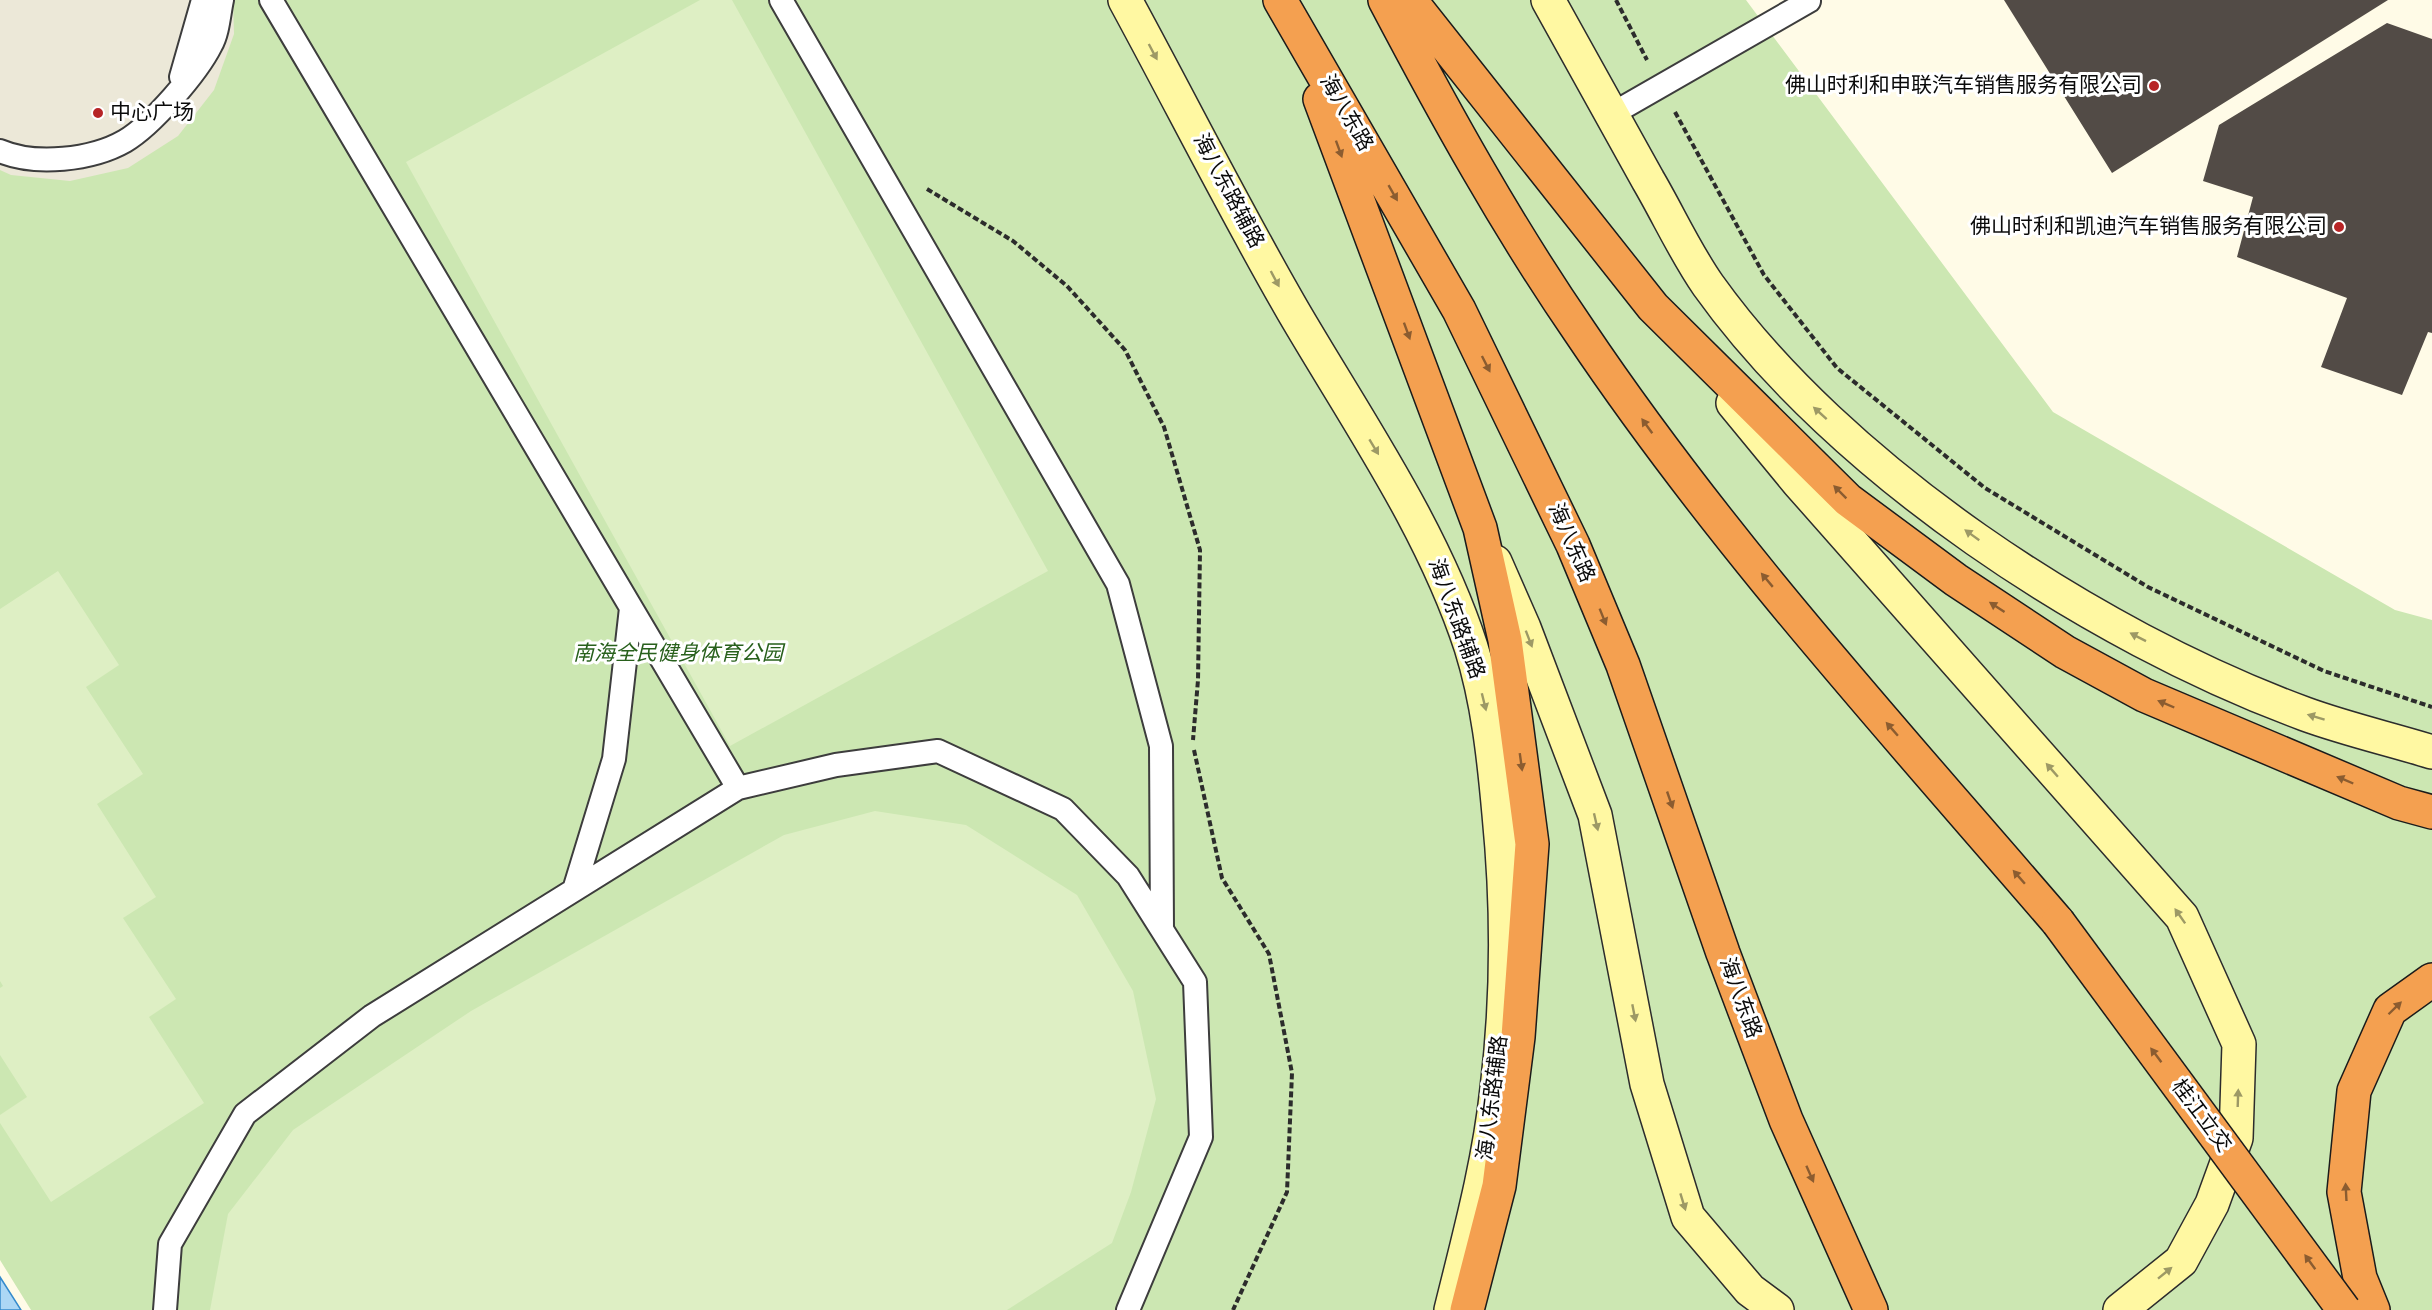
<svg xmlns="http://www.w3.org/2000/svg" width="2432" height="1310" font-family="Spectral,'Noto Sans SC',serif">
<rect width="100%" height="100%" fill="#fffbe7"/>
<path fill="#cce7b2" d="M0,0h1746l307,412 342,198 37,10v690h-2401l-31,-50z"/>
<path fill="#deefc4" d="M700,0h32l316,571 -318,175 -324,-584z
M58,571l61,94 -33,22 57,87 -46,30 59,93 -33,21 53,81 -27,18 55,86 -153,99 -51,-79v-8l27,-18 -27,-42v-67l3,-2 -3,-5v-372z
M875,811l91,14 111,70 56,96 23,108 -25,93 -19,51 -105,67h-797l18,-96 65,-84 178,-119 313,-176z"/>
<path fill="#ece8d8" d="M0,0h233l1,34 -20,56 -36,46 -50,32 -58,13 -59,-6 -11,-5z"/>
<path fill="#acd7f5" stroke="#348acc" stroke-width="1.5" d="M0,1277l21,33h-21z"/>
<path fill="#524b46" d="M2004,0h384l-276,173z
M2387,23l45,16v294l-4,-1 -26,63 -81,-28 26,-69 -110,-41 16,-60 -50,-16 16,-56z"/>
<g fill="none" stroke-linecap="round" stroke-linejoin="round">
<g stroke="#3d3d3d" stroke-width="26">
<path id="lane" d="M271,0l467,788
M781,0l337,584 43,162 1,183
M181,77l22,-77
M1612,114l197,-113
M0,151c35,15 92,9 125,-10 27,-16 72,-68 86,-96 7,-12 8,-31 11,-45
M574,890l40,-131 17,-151
M165,1310l5,-66 75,-130 127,-98 366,-228 98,-23 102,-14 125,58 65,67 67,106 6,155 -73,173"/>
</g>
<g stroke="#2c2c2c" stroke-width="36">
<path id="secondary" d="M1125,0c56,103 109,209 168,311 63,108 139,216 178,336 17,54 23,111 28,167 9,91 9,184 -2,275 -8,75 -28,148 -46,221
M1548,0c33,60 67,120 100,180 20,34 37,72 60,105 132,185 385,351 597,429 41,15 85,25 127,38
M1733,403l65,79 384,435 57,127 -3,94 -24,66 -31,57 -61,49
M1495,562l29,66 71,187 52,269 41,133 62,73 27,20"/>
</g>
<g stroke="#1b1b1b" stroke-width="36">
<path id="highway" d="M1280,0l179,310 114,235 50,120 100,288 63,167 85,190
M1385,0c60,114 122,226 195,332 141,210 313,398 478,590
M1410,0l243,307 195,193 108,80 109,72 79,43 255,108 33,9
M1320,99l160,429 25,112 27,204 -14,193 -19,149 -32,124
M2373,1310l-13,-32 -16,-86 10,-101 36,-81 42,-30"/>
</g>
<path stroke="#2c2c2c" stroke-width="4" stroke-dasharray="6 3" stroke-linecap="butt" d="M1616,0l31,60
M1675,112l89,163 73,93 148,120 163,99 176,84 108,36
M927,189l86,52 54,45 58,64 39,77 36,123 -2,130 -5,60
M1194,750l28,128 47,76 23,119 -5,119 -54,118"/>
<use href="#lane" stroke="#fff" stroke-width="22"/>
<use href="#secondary" stroke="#fff8a2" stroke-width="33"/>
<use href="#highway" stroke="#f4a050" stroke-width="33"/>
<g stroke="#1b1b1b" stroke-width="36" stroke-linecap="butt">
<path id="highway-bridge" d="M2058,922l286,388"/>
</g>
<use href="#highway-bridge" stroke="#f4a050" stroke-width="33"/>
</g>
<defs><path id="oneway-solid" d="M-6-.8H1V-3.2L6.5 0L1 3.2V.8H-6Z" transform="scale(1.5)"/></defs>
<g fill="#9d9965">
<use href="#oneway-solid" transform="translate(1153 52) rotate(62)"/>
<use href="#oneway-solid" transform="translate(1275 279) rotate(62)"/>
<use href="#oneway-solid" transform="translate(1820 413) rotate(-138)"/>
<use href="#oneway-solid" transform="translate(1374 447) rotate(59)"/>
<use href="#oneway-solid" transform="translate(1972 535) rotate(-144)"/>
<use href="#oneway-solid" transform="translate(2138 637) rotate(-153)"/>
<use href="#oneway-solid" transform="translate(1529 639) rotate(69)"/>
<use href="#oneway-solid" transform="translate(1484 702) rotate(76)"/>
<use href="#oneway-solid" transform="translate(2316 717) rotate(-163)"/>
<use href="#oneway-solid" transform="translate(2052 770) rotate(-131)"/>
<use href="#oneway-solid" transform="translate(1596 822) rotate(77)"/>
<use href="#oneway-solid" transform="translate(2180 916) rotate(-125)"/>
<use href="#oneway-solid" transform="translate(1634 1013) rotate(79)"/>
<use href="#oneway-solid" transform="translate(2238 1098) rotate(-88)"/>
<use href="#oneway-solid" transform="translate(1683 1202) rotate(73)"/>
<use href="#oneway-solid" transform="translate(2165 1273) rotate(-39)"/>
</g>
<g fill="#8b5c30">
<use href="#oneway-solid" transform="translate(1339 149) rotate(70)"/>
<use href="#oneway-solid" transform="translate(1393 193) rotate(60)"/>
<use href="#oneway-solid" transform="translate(1407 331) rotate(70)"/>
<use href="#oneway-solid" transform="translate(1486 364) rotate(63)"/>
<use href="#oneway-solid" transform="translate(1647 426) rotate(-126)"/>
<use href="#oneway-solid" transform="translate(1840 492) rotate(-135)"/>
<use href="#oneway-solid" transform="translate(1767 580) rotate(-130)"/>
<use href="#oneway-solid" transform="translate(1997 607) rotate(-147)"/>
<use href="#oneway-solid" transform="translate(1603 617) rotate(68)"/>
<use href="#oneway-solid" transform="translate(2166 704) rotate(-157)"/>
<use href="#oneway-solid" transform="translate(1892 729) rotate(-131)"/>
<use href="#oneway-solid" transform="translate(1521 762) rotate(82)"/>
<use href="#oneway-solid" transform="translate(2345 780) rotate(-157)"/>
<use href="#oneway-solid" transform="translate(1670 800) rotate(71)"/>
<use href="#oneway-solid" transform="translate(2019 877) rotate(-131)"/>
<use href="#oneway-solid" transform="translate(2395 1008) rotate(-44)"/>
<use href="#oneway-solid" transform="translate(2156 1055) rotate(-127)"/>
<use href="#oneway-solid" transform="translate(1810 1174) rotate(66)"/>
<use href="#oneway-solid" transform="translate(2346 1192) rotate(-93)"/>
<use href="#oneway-solid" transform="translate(2310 1262) rotate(-126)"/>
</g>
<g fill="#b72426" stroke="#fff" stroke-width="2">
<circle cx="2154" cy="86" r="6"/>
<circle cx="98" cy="113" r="6"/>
<circle cx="2339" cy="227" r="6"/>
</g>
<g text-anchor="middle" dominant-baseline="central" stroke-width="6" stroke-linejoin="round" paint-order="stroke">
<g font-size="21" fill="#0a0a0a" stroke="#fff" text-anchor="end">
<text x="2142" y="86">佛山时利和申联汽车销售服务有限公司</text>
<text x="110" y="113" text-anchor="start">中心广场</text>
<text x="2327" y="227">佛山时利和凯迪汽车销售服务有限公司</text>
</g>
<g font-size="21" fill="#0a0a0a" stroke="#fff">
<text transform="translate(1346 113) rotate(60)">海八东路</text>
<text transform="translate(1228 191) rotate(62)">海八东路辅路</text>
<text transform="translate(1571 543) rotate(66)">海八东路</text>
<text transform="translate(1456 619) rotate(70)">海八东路辅路</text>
<text transform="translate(1740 998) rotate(70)">海八东路</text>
<text transform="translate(1493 1098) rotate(-83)">海八东路辅路</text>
<text transform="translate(2201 1116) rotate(53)">桂江立交</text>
</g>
<g font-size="21" font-style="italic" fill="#28601c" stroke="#fff">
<text x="678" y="654">南海全民健身体育公园</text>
</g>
</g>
</svg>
